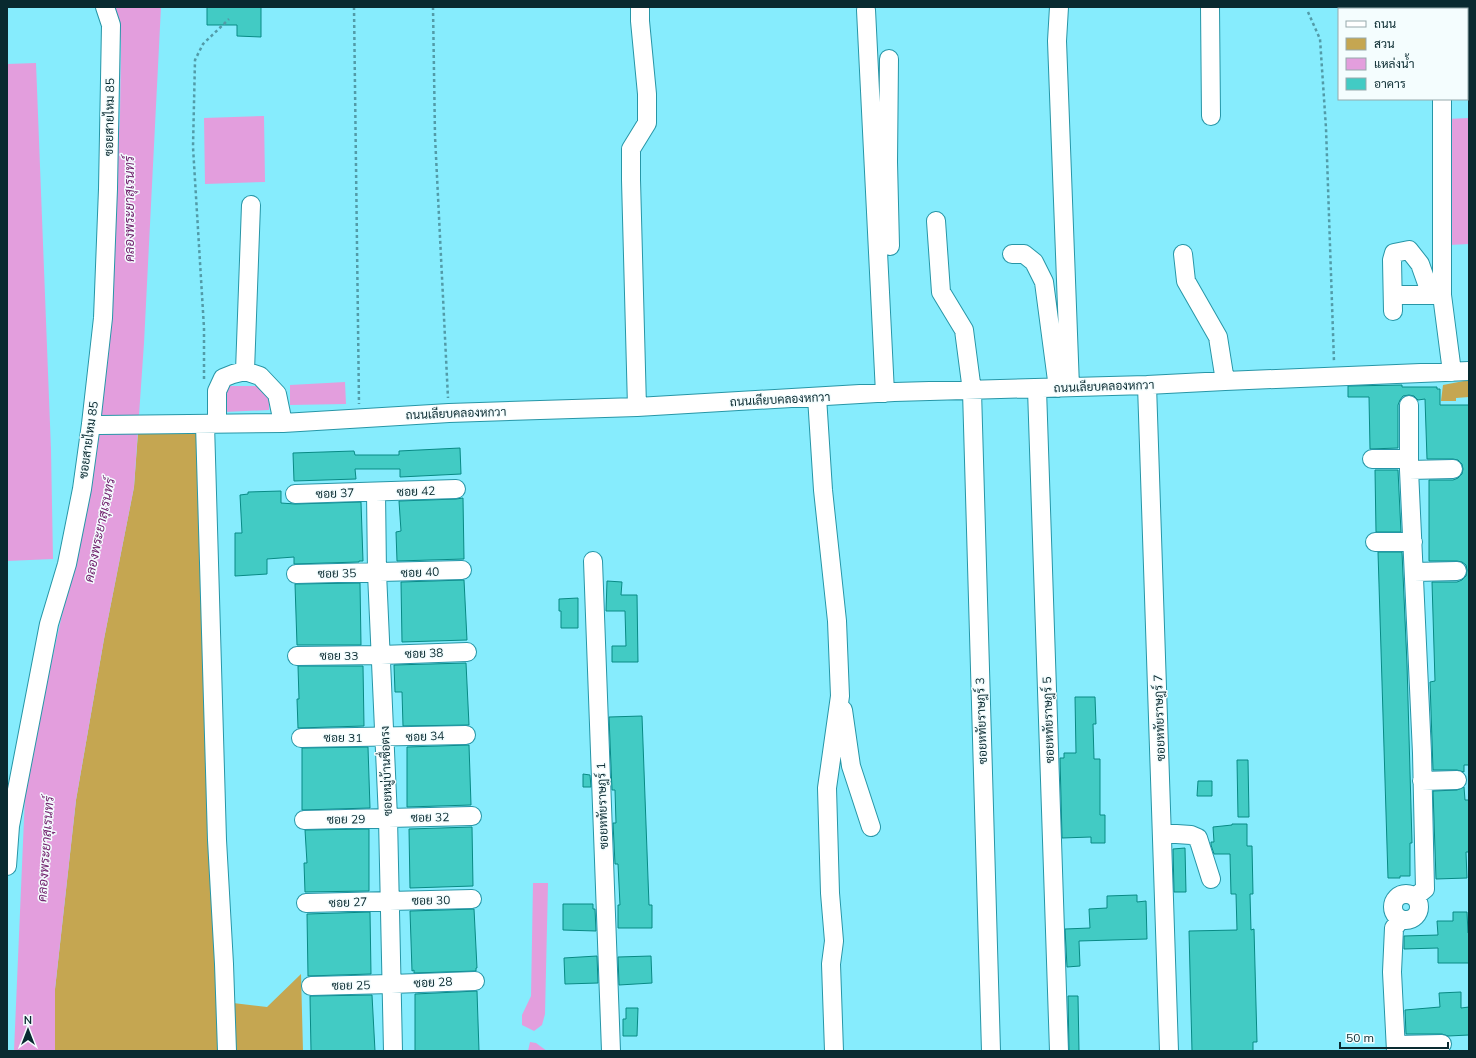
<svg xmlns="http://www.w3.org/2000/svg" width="1476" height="1058" font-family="Mulish,Sarabun,sans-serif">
<rect width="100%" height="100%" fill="#86ecfd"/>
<path fill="#c5a651" d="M1469,380v17l-13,1v3h-15l2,-16z
M200,431l21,620h-166v-62l21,-189 28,-161 30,-152 4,-54z
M301,974l2,77h-68l-2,-48 34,4z"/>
<path fill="#e39edd" d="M110,7h51l-17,336 -10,144 -30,152 -28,161 -21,189v62h-41l11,-255 22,-114 34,-152 16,-85 6,-54 17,-274 1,-76z
M36,63l15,387 2,109 -46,2v-497z
M264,116l1,66 -60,2 -1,-66z
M1469,118v126l-20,1 -3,-126z
M345,382l1,22 -56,1v-20z
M224,386h38l7,15v9l-45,2z
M533,883h15l-3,131 -3,11 -8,6 -12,-6v-10l9,-19z
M530,1042l6,1 11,8h-19z"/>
<path fill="#42cbc4" stroke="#088a85" d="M207,7h54v30l-24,-1v-11h-30z
M1402,385v2h35v2h3v16h29v360h-5v7l-7,-2h-24l-3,-88 5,-1 -3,-99h25l5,-2 4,-4 1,-6 -1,-5 -4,-3 -5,-1h-28v-81h24l5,-2 4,-4 1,-5 -1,-5 -4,-4 -5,-1h-26l-2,-60 -7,1 -4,-4 -5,-1 -6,1 -3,4 -2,5v43l-28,1 -1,-52h-21v-11z
M460,448l1,26 -61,3v-8h-45l1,10 -62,2 -1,-28 61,-2 1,4h44v-4z
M1375,470h23l3,62h-25z
M281,491v12l14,1 66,-2 2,59h-4v1l-65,2v-7l-27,2v15l-32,2v-43h7l-2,-38 8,-1v-2z
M463,498l1,61 -67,2 -1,-29 5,-1 -2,-30 57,-2z
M1378,552h24l5,112 5,179h-2v33h-10v2h-12z
M464,580l3,60 -65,2 -1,-60z
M607,581l15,1 -1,13h16l1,67h-26v-16h14l-1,-35h-19z
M360,583l1,62h-64l-2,-61z
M578,598v30h-17v-17h-2v-12z
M466,663l3,62 -66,1 -1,-34h-7l-1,-27z
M298,666h65l1,60 -66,2 -1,-29h2z
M1075,697h20l1,27h-3l1,35h6v56h5v28h-14v-6l-29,1 -2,-80h4v-5h12z
M642,716l7,189h3v23h-34v-23h2l-2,-41h-3l-2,-41h3l-1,-33h-3l-3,-73z
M469,745l2,60 -64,2v-60z
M368,747l2,61 -68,2v-62z
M1237,760h11l1,57h-11z
M583,774l7,1 1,12h-8z
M1198,781h14v15h-15z
M1464,787l1,13h4v52h-3l1,26 -31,1 -3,-88 24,-1z
M1232,824h15v22h5l1,48h-3l1,36 3,-1 3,113h-4v9h-61l-3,-120 48,-1 -1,-36h-5l-1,-40h-16l-3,-9v-3h3l-1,-15 19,-2z
M472,827l1,59 -63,2 -1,-59z
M369,829v62l-64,1 -1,-29h3l-2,-33z
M1185,848l1,44h-12l-1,-43z
M1137,895v7l9,-1 1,38 -68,2 1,25 -13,1 -2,-38 25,-1 -1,-19 18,-1v-12z
M563,904h30v5h2l1,22 -33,-1z
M474,909l3,59h-1v3l-62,2v-3l-2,1 -2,-60z
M370,912l1,62 -63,2 -1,-62z
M1453,912h14l1,21h1v30h-31v-15l-34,1v-13l34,-1 -1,-14h16z
M597,956l1,27 -33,1 -1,-26z
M651,956l1,27 -33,2 -1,-28z
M477,991l2,60h-64v-57z
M1461,992v16l8,-1v28l-21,1 -6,-2h-36l-1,-24 35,-3 -1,-14z
M372,995l3,56h-64l-1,-55z
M1068,996h10l1,55h-10z
M626,1008h12l-1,28h-14v-17h3z"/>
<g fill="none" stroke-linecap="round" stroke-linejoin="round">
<g stroke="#2796a7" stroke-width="20">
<path id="minor" d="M1059,7l-2,34 13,346
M1210,7l1,109
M1437,7v2
M866,10l19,383
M889,59l-1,103 2,84
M1442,99v196l10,77
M936,221l5,71 23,38 8,61 19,660
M1012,254h12l10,8 10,20 14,106
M1183,254l3,27 32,56 7,44
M1393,295h38
M1393,311l-1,-51 2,-7 15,-3 11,14 11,31h11
M245,371l6,-166
M1147,385l22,666
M1037,389l22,662
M817,397l6,93 14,131 3,75 -13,92 3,105 4,48 -3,23 3,87
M1409,405v65l13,283 3,136 -10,8
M637,407l-6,-227v-31l16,-26v-29l-7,-73v-14
M91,424l9,1 183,-2 166,-10 188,-6 257,-15 253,-7 78,-4 244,-10
M205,424l12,416 7,124 3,87
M217,424v-33l6,-13 10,-4 12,-3 15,5 17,18 6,29
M1372,459h37
M1409,470l44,-1
M376,492l1,81 11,245 5,233
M295,494l161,-5
M1375,542h38
M593,561l18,490
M1414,572l43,-1
M296,574l166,-4
M297,656l84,-1 86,-3
M843,710l8,56 20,61
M301,738l165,-3
M1422,781l35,-1
M304,820l168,-4
M1162,833l29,2 7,3 13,41
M7,866l3,-40 23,-119 16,-83 18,-60 15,-75 9,-65 12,-106 5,-129 3,-164 -6,-18
M1393 907a13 13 0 1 1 26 0a13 13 0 1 1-26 0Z
M306,903l166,-4
M311,986l80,-2 84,-3
M1396,1045l46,-1
M1396,1051l-4,-79 2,-44 7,-9"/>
</g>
<path stroke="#529ba8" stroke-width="2.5" stroke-dasharray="3 3" stroke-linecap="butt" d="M354,7l5,397
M433,7l2,129 13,262
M1308,12l12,27 6,89 8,234
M204,379v-51l-11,-181 2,-87 8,-16 26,-25"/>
<use href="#minor" stroke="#fff" stroke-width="18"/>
</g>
<g text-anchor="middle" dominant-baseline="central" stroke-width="3" stroke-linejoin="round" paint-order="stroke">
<g font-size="12" fill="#092a30" stroke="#f4fdfe">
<text transform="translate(109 117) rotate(-89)">ซอยสายไหม 85</text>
<text transform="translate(1104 386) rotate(-2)">ถนนเลียบคลองหกวา</text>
<text transform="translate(780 399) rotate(-3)">ถนนเลียบคลองหกวา</text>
<text transform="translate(456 413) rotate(-2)">ถนนเลียบคลองหกวา</text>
<text transform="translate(88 440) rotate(-82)">ซอยสายไหม 85</text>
<text transform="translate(416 491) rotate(-2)">ซอย 42</text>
<text transform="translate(335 493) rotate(-2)">ซอย 37</text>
<text transform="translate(420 572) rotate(-2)">ซอย 40</text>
<text transform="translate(337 573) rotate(-1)">ซอย 35</text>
<text transform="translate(424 653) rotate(-2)">ซอย 38</text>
<text x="339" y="655">ซอย 33</text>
<text transform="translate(1159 718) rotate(-92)">ซอยหทัยราษฎร์ 7</text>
<text transform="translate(1048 720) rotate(-92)">ซอยหทัยราษฎร์ 5</text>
<text transform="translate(981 721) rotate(-92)">ซอยหทัยราษฎร์ 3</text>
<text transform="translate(425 736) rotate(-2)">ซอย 34</text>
<text x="343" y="737">ซอย 31</text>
<text transform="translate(386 771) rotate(-92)">ซอยหมู่บ้านซื่อตรง</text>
<text transform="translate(602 806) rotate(-92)">ซอยหทัยราษฎร์ 1</text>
<text transform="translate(430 817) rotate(-1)">ซอย 32</text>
<text transform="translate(346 819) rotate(-1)">ซอย 29</text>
<text transform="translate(431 900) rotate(-1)">ซอย 30</text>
<text transform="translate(348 902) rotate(-2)">ซอย 27</text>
<text transform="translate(433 982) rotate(-3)">ซอย 28</text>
<text transform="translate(351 985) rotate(-1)">ซอย 25</text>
</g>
<g font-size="13" font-style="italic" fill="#6f1e6b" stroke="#f4fdfe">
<text transform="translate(129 209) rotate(-90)">คลองพระยาสุเรนทร์</text>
<text transform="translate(99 530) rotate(-78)">คลองพระยาสุเรนทร์</text>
<text transform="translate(45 849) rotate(-86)">คลองพระยาสุเรนทร์</text>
</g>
</g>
<rect width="1476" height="1058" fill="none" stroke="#092a30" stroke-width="16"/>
<rect x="1338" y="8" width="130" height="92" fill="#f4fdfe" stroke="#96a9ac"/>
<rect x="1346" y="21" width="20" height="6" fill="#ffffff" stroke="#96a9ac"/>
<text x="1374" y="28" font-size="12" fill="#092a30">ถนน</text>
<rect x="1346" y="38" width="20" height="12" fill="#c5a651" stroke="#96a9ac"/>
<text x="1374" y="48" font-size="12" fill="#092a30">สวน</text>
<rect x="1346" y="58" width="20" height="12" fill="#e39edd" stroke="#96a9ac"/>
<text x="1374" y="68" font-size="12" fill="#092a30">แหล่งน้ำ</text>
<rect x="1346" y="78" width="20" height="12" fill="#42cbc4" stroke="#96a9ac"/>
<text x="1374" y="88" font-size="12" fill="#092a30">อาคาร</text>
<g transform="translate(28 1030)" stroke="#f4fdfe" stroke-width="3" paint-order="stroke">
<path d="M0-3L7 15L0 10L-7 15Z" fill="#092a30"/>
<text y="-6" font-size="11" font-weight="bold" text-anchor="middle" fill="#092a30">N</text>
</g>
<path d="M1340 1042v6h108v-6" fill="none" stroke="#092a30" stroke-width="2"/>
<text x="1346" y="1042" font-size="12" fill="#092a30" stroke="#f4fdfe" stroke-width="3" paint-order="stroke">50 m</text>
</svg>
